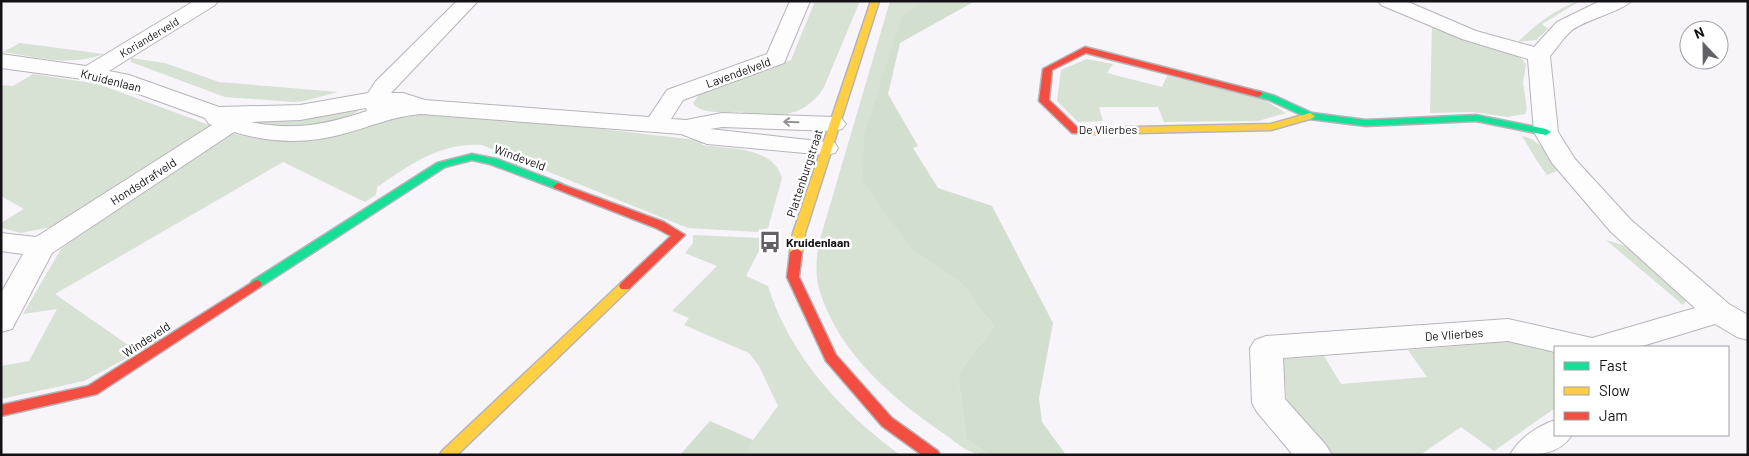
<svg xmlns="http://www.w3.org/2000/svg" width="1749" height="456" font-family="Barlow,sans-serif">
<rect width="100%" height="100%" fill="#f7f4fa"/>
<path fill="#d7e1d4" d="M815,1h45l-36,86c-20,32 -46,29 -80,29l-1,-4c-13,-1 -42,4 -50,-9l5,-7 -2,-4 95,-32z
M890,1h34l-23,18 -37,113 47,117 50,34 33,44 -36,46 8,66 23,16c-20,0 -28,-9 -43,-20 -51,-34 -105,-80 -125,-140 -6,-16 -5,-31 -3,-49z
M1578,1h18h-16l-38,23 6,5 -12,11 -18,2c18,-18 36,-32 60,-41z
M1432,25l82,29 9,6 3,5 -3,18 4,26 -2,5 -17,3 -35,-5 -43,1z
M20,43l84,11c-35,13 -66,3 -101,-2z
M131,58l34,5 54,19 119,10 -34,9 -10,1 -69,-5 -94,-35z
M1087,59l26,5 -6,9 55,14 5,-11 94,22 25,15 -28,8 -94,1 -6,-15h-59l4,14 -25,1 -21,-21 4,-31z
M33,74l65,10 114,42 -156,100 -35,7 -20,-5v-5l23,-14 -23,-13v-111l12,1z
M358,108v3c-33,24 -69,17 -106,13l-1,-2 41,-1z
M419,112l141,12 144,17 -2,4c26,4 71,1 80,33l-14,50 -11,4 -69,-4 -206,-83c-42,-3 -72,20 -105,42l-1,8 -11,7 -82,-40 -228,132 83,58 -54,29 -83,18v-33l28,-5 28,-52 -34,5 38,-65 20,-16 144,-102c27,9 59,12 88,9l80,-24z
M1522,136c20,4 25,19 35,35l-10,4 -10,-14z
M693,235l67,3 3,5 -17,33 22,10c22,71 74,126 132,169h-153l6,-15 25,-34 -19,-40 -10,-13 -65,-28 5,-7 -17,-7 45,-45 -32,-13 8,-10z
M1606,240l22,7 52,44 6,10 -3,4z
M1513,341l42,9v58l-61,43 -33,-24 -41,28h-90l-43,-51 -4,-45 41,-3 17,28 86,-7 -19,-27z"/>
<path fill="#d2dfce" d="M924,1h51l-75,42 -12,51 30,52 -5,2 25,40 54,18 61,117 -14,75 3,24 24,33h-77l-23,-16 -8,-66 36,-46 -33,-44 -50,-34 -48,-68 1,-49 37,-114z
M710,421l43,19 -6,15h-67z"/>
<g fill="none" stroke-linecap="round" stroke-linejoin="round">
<g stroke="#b7b4b9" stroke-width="2">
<path id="street" d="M194,1h24l-3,4 -106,66 20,4 90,32 81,-2 68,-12 8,-12 81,-80h21l-87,92h12l22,7 224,17 18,-27 100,-36 23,-53h20l-26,62 -101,37 -12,19 15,1 36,-7 112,4 8,2 4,5 -4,5 -8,2 -112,-4 -12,2 125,14 3,5 -3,5 -9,2 -119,-11 -26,-10 -260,-20c-28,2 -51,13 -78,20 -36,10 -73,9 -109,-2l-182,121 -40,76 -11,3v-39l22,-39 -22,-3v-18l35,4 176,-112 -3,-1 -4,-6 -91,-33 -24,-5 -89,-12v-14l85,12zM366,108l1,3c-42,14 -74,20 -117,11l50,-2z
M1378,1h28l70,30 58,16 23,-25 43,-21h31c-6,9 -49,20 -60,30 -8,7 -14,17 -21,25l8,76 17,27 56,61 98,84 19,11v25l-11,-3 -22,-13 -76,23h-84v5l-47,-11 -225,17 2,41 41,46 6,10h-39l-36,-43 -5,-9 -2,-55 5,-8 11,-4 242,-17 84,19 103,-30 -84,-76 -59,-69 -18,-31 -6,-73 -66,-20 -81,-34z
M1555,420v15h17c-14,21 -36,20 -62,20 9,-17 28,-29 45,-35z"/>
</g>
<g stroke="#b7b4b9" stroke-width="3">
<path id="fast" d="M1258,91l17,5 37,17 54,7 110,-5 70,14 5,3 -5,3 -70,-14 -110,5 -56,-7 -41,-19 -14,-4v-4z
M472,154l25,5 65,25 1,2 -5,3 -4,-1 -64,-24 -18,-4 -27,7 -185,120h-8l-2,-3 2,-3 185,-118z"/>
</g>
<g stroke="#b7b4b9" stroke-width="3">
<path id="slow" d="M871,1h8l-74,232 -3,19 -6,4 -4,-1 -2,-3 3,-19z
M1310,113l5,3 -2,2 -42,12 -179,4 -5,-3 5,-3 179,-4z
M625,282l4,1 2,3 -2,3 -172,166h-17l2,-4 179,-168z"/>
</g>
<g stroke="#b7b4b9" stroke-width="3">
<path id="jam" d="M1085,47l176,45 2,2 -5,3 -172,-44 -34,17 -3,30 29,28h14l5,3 -5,3 -20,-1 -33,-32 4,-32z
M558,183l106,39 21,13 -56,54h-8l-2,-3 2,-3 50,-47 -15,-8 -102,-40 -1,-2z
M796,248l6,4 -3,25 37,78 56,63 46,33 2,4h-18l-40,-29 -56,-65 -39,-84 3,-25z
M256,280l4,1 2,3 -2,3 -163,107 -96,22v-11l87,-19z"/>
</g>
<use href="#street" fill="#fefdfe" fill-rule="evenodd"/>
<use href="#fast" fill="#16e098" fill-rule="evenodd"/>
<use href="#slow" fill="#ffcf43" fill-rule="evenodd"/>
<use href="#jam" fill="#f24e42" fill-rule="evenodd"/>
</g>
<defs><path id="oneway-shaft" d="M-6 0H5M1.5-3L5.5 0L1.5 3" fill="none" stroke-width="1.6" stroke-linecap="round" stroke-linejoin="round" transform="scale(1.25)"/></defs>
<use stroke="#959396" href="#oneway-shaft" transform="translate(791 122) rotate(-178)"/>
<defs>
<g id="bus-bare" transform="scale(1.725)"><path d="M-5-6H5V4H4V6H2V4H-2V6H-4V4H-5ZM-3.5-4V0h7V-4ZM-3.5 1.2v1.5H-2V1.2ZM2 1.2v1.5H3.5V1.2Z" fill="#636166" stroke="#fff" stroke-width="2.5" paint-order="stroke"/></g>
</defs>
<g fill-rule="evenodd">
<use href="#bus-bare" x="770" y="242"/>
</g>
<g text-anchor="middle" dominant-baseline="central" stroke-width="5" stroke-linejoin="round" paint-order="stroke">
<g font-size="11" fill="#141217" stroke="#fff">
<text transform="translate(149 37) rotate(-31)">Korianderveld</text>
</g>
<g font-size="12" fill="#141217" stroke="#fff">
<text transform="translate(738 72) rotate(-20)">Lavendelveld</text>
<text transform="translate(111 80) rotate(14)">Kruidenlaan</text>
<text x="1108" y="129">De Vlierbes</text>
<text transform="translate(520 157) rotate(20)">Windeveld</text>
<text transform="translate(804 173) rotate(-72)">Plattenburgstraat</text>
<text transform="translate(143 181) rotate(-33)">Hondsdrafveld</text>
<text transform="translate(1454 334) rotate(-4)">De Vlierbes</text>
<text transform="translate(146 339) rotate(-33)">Windeveld</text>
</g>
<g font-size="12" font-weight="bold" fill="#141217" stroke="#fff" text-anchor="start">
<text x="786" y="242">Kruidenlaan</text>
</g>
</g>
<rect width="1749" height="456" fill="none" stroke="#141217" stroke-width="5"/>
<rect x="1554" y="346" width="175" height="90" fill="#ffffff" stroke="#a1a0a2"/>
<rect x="1564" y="362" width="25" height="8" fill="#16e098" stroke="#a1a0a2"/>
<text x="1599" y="371" font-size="15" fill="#141217">Fast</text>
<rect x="1564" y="387" width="25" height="8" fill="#ffcf43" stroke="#a1a0a2"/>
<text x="1599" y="396" font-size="15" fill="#141217">Slow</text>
<rect x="1564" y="412" width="25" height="8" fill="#f24e42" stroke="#a1a0a2"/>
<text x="1599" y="421" font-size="15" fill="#141217">Jam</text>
<g transform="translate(1704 45) rotate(338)"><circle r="24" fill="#ffffff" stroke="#a1a0a2"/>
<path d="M0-4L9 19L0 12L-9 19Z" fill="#636166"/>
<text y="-8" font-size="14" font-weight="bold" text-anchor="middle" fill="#141217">N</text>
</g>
</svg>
